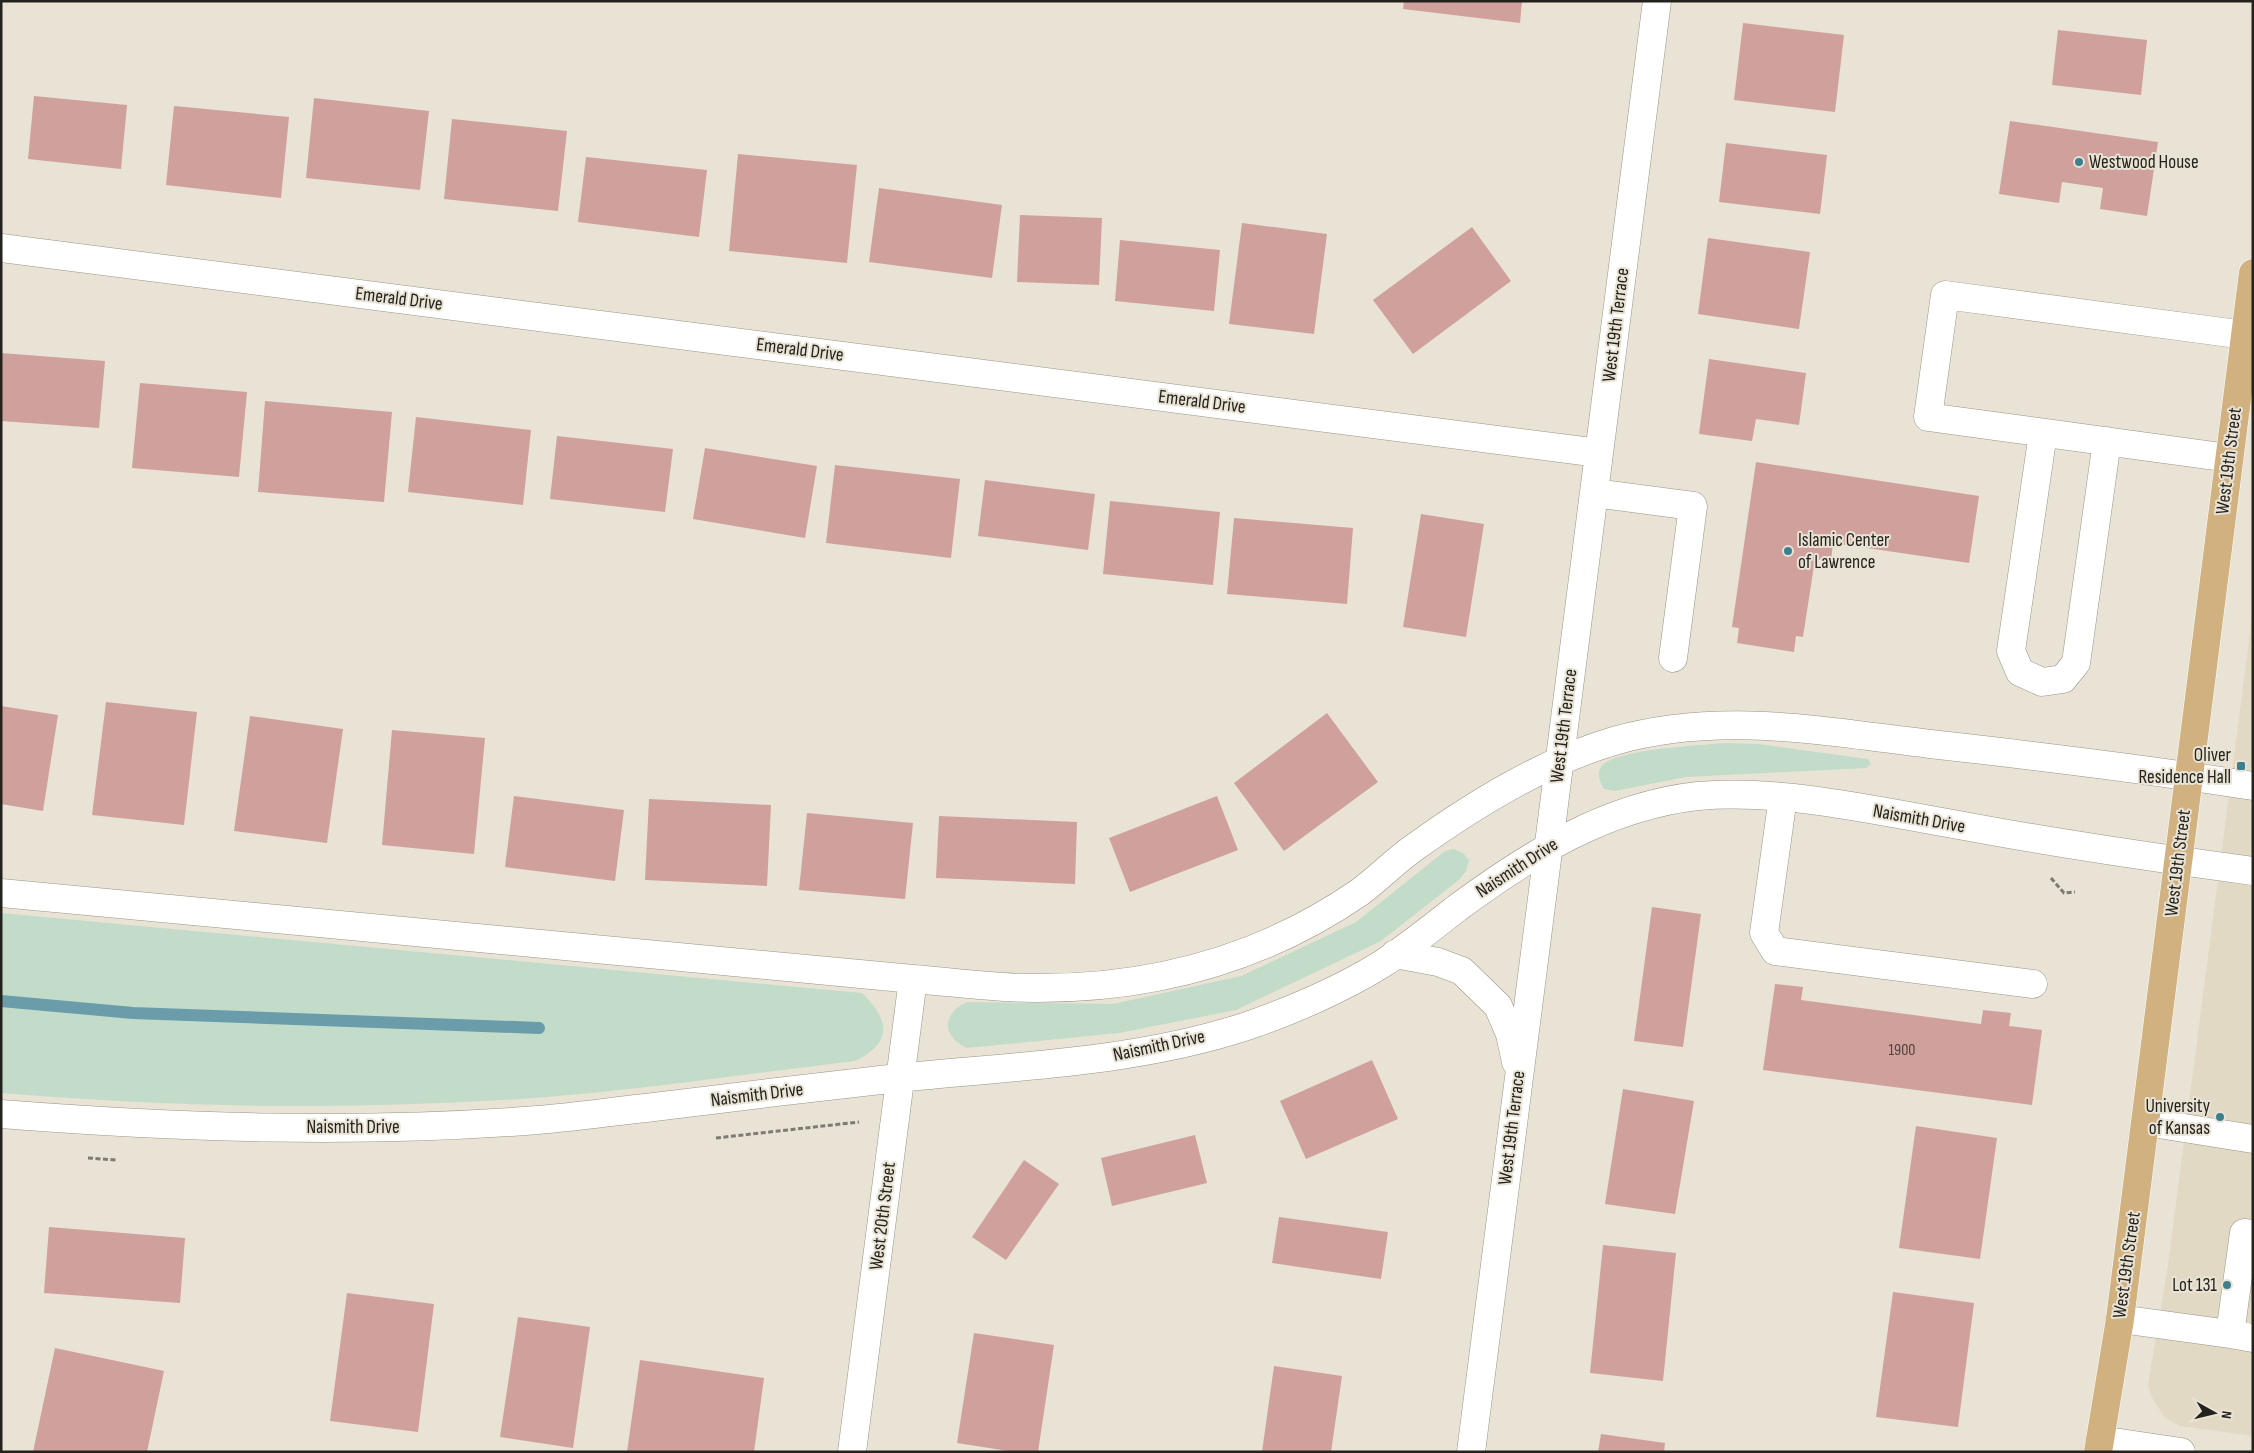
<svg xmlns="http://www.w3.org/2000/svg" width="2254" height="1453" font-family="'Sofia Sans Condensed',sans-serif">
<rect width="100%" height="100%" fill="#e9e3d5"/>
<path fill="#e2d9c4" d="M2253,610v826l-73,-10 -15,-8 -14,-22 -3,-12 19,-112z"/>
<path fill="#c3dcca" d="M1726,743l32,1 110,15 3,5 -5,4 -180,9 -71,14 -11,-2c-5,-8 -9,-19 1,-26 20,-14 96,-18 121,-20z
M1454,849l9,4 6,7 -3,11 -6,8 -79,62 -145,69 -117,23 -152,15c-25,-11 -26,-34 0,-46l146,2 128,-28 115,-54 89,-71z
M1,913l861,80c28,27 31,50 -7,68 -103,12 -205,28 -308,36 -181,14 -365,11 -546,-4z"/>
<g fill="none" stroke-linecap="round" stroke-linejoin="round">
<path stroke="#6a9caa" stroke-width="12" d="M1,1001l132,12 406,15"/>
</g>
<path fill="#d0a09c" d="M1404,1h118l-2,22 -117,-14z
M1743,23l101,12 -9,77 -101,-12z
M2058,30l89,10 -6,55 -89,-10z
M34,96l93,9 -6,64 -93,-10z
M314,98l115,13 -9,79 -114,-12z
M174,106l115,11 -8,81 -115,-13z
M452,119l115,12 -9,80 -114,-12z
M2010,121l148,21 -11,74 -47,-7 3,-21 -41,-6 -3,21 -60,-9z
M1726,143l101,12 -7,59 -101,-12z
M738,154l119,11 -10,98 -118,-12z
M586,157l121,13 -8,67 -121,-15z
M879,188l123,17 -10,73 -123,-16z
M1020,215l82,3 -3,67 -82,-3z
M1242,223l85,11 -13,100 -85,-10z
M1472,227l39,54 -98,73 -40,-54z
M1708,238l102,14 -11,77 -101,-15z
M1120,240l100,10 -6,61 -99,-10z
M1,353l104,8 -6,67 -98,-7z
M1709,359l97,14 -7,52 -43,-6 -4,22 -53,-7z
M140,383l107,9 -8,85 -107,-9z
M265,401l127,11 -8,90 -126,-10z
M416,417l115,13 -8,75 -115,-13z
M557,436l116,13 -8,63 -115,-13z
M705,448l112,18 -12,72 -112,-19z
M1756,462l223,34 -10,67 -136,-20 -2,18 -16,-2 -12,78 -7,-1 -2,16 -57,-9 2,-15 -7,-1z
M835,465l125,14 -9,79 -125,-15z
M985,480l110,14 -7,56 -110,-14z
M1110,501l110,11 -7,73 -110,-11z
M1421,514l63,10 -18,113 -63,-10z
M1234,518l119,10 -6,76 -120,-10z
M106,702l91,10 -13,113 -92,-10z
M1,706l57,9 -15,96 -42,-7z
M1327,713l51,69 -94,69 -50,-68z
M250,716l93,13 -16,114 -93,-12z
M392,730l93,8 -11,116 -92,-9z
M514,796l110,14 -9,71 -110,-14z
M1217,796l21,54 -108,42 -21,-54z
M649,799l122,6 -4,81 -122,-6z
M807,813l106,10 -8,76 -106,-9z
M939,816l138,6 -2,62 -139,-6z
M1652,907l49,7 -18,133 -49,-6z
M1775,984l28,3 -2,13 180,24 2,-14 28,3 -2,13 33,4 -10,75 -269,-35z
M1372,1060l26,59 -92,40 -26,-58z
M1623,1089l71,12 -19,113 -70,-10z
M1916,1126l81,12 -17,121 -81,-11z
M1195,1135l12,48 -95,23 -11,-48z
M1024,1160l35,24 -53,76 -34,-23z
M1279,1217l109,15 -7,47 -109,-16z
M49,1227l136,11 -5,65 -136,-10z
M1603,1245l73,8 -13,128 -73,-8z
M1893,1292l81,11 -16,124 -82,-10z
M347,1293l87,11 -16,128 -88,-11z
M518,1317l72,10 -17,121 -73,-11z
M974,1333l80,12 -16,107h-23l-58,-9z
M55,1348l109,23 -17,81h-114z
M640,1360l124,18 -10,74h-127z
M1274,1366l68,10 -11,76h-69z
M1601,1434l64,9 -1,9h-66z"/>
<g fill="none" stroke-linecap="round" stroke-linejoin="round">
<g stroke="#9a9487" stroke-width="29">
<path id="minor" d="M1,248l1598,205
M2043,433l-32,218 9,21 22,10 21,-3 13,-16 31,-222
M2229,458l-301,-41 17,-122 300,40
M1594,493l99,13 -20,152
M1783,797l-19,136 11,18 258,33
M1,893l912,86c40,3 80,9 120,9 118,1 230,-29 327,-96 19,-14 36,-32 55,-45 60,-43 128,-85 199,-106 106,-30 209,-10 316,3 108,12 216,25 323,42
M1395,954l43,8 24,9 36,35 12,28 6,28
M1,1114c179,14 358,20 537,6 39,-3 78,-9 116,-13 81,-10 163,-20 244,-29 115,-12 235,-15 346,-51 45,-15 98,-38 138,-63 26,-17 51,-37 75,-56 72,-53 149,-102 241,-112 82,-8 184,16 266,30 96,18 192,32 289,45
M2146,1122l107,17
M2253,1234l-9,-1 -14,101 23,4
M2120,1319l110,15
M2100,1440l81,12
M852,1452l61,-473
M1471,1452l186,-1451"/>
</g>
<g stroke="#fff" stroke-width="29">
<path id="major" d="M2098,1452l22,-133 133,-1046"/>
</g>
<path stroke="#7f7b72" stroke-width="3" stroke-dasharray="5 2.5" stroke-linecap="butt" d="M2051,878l13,15 11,-1
M716,1138l143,-16
M88,1158l28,2"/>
<use href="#minor" stroke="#fff" stroke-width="28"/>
<use href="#major" stroke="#d0b17f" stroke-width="28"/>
</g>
<g fill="#3c808f" stroke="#e9e3d5" stroke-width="2">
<circle cx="2079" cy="162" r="5"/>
<circle cx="1788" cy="551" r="5"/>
<rect x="2236" y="761" width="10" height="10" rx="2.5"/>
<circle cx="2220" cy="1117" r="5"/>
<circle cx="2227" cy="1285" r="5"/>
</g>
<g text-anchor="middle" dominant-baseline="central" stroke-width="4" stroke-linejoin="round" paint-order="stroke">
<g font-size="16" fill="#4f423d">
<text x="1902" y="1050">1900</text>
</g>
<g font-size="19" fill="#24221d" stroke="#e9e3d5" text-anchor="end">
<text x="2089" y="162" text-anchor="start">Westwood House</text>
<text x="1798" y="540" text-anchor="start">Islamic Center<tspan x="1798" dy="22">of Lawrence</tspan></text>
<text x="2231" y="755">Oliver<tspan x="2231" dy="22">Residence Hall</tspan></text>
<text x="2210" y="1106">University<tspan x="2210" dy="22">of Kansas</tspan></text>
<text x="2217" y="1285">Lot 131</text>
</g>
<g font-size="19" fill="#24221d" stroke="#e9e3d5">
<text transform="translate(399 299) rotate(7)">Emerald Drive</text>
<text transform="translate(1616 325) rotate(-83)">West 19th Terrace</text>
<text transform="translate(800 350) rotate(7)">Emerald Drive</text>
<text transform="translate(1202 402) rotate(7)">Emerald Drive</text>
<text transform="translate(2229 461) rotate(-83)">West 19th Street</text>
<text transform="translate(1564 726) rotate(-83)">West 19th Terrace</text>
<text transform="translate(1919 819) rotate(10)">Naismith Drive</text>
<text transform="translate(2178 863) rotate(-83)">West 19th Street</text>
<text transform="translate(1517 868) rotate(-33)">Naismith Drive</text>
<text transform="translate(1159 1046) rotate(-12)">Naismith Drive</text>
<text transform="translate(757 1095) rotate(-7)">Naismith Drive</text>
<text x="353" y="1127">Naismith Drive</text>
<text transform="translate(1512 1128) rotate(-83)">West 19th Terrace</text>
<text transform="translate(883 1216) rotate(-83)">West 20th Street</text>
<text transform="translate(2127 1265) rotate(-82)">West 19th Street</text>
</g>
</g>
<rect width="2254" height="1453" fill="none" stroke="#24221d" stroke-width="5"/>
<g transform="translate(2214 1413) rotate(98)" stroke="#e9e3d5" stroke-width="4" paint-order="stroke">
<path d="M0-4L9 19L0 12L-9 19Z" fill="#24221d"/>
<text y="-8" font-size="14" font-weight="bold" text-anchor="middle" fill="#24221d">N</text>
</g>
</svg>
